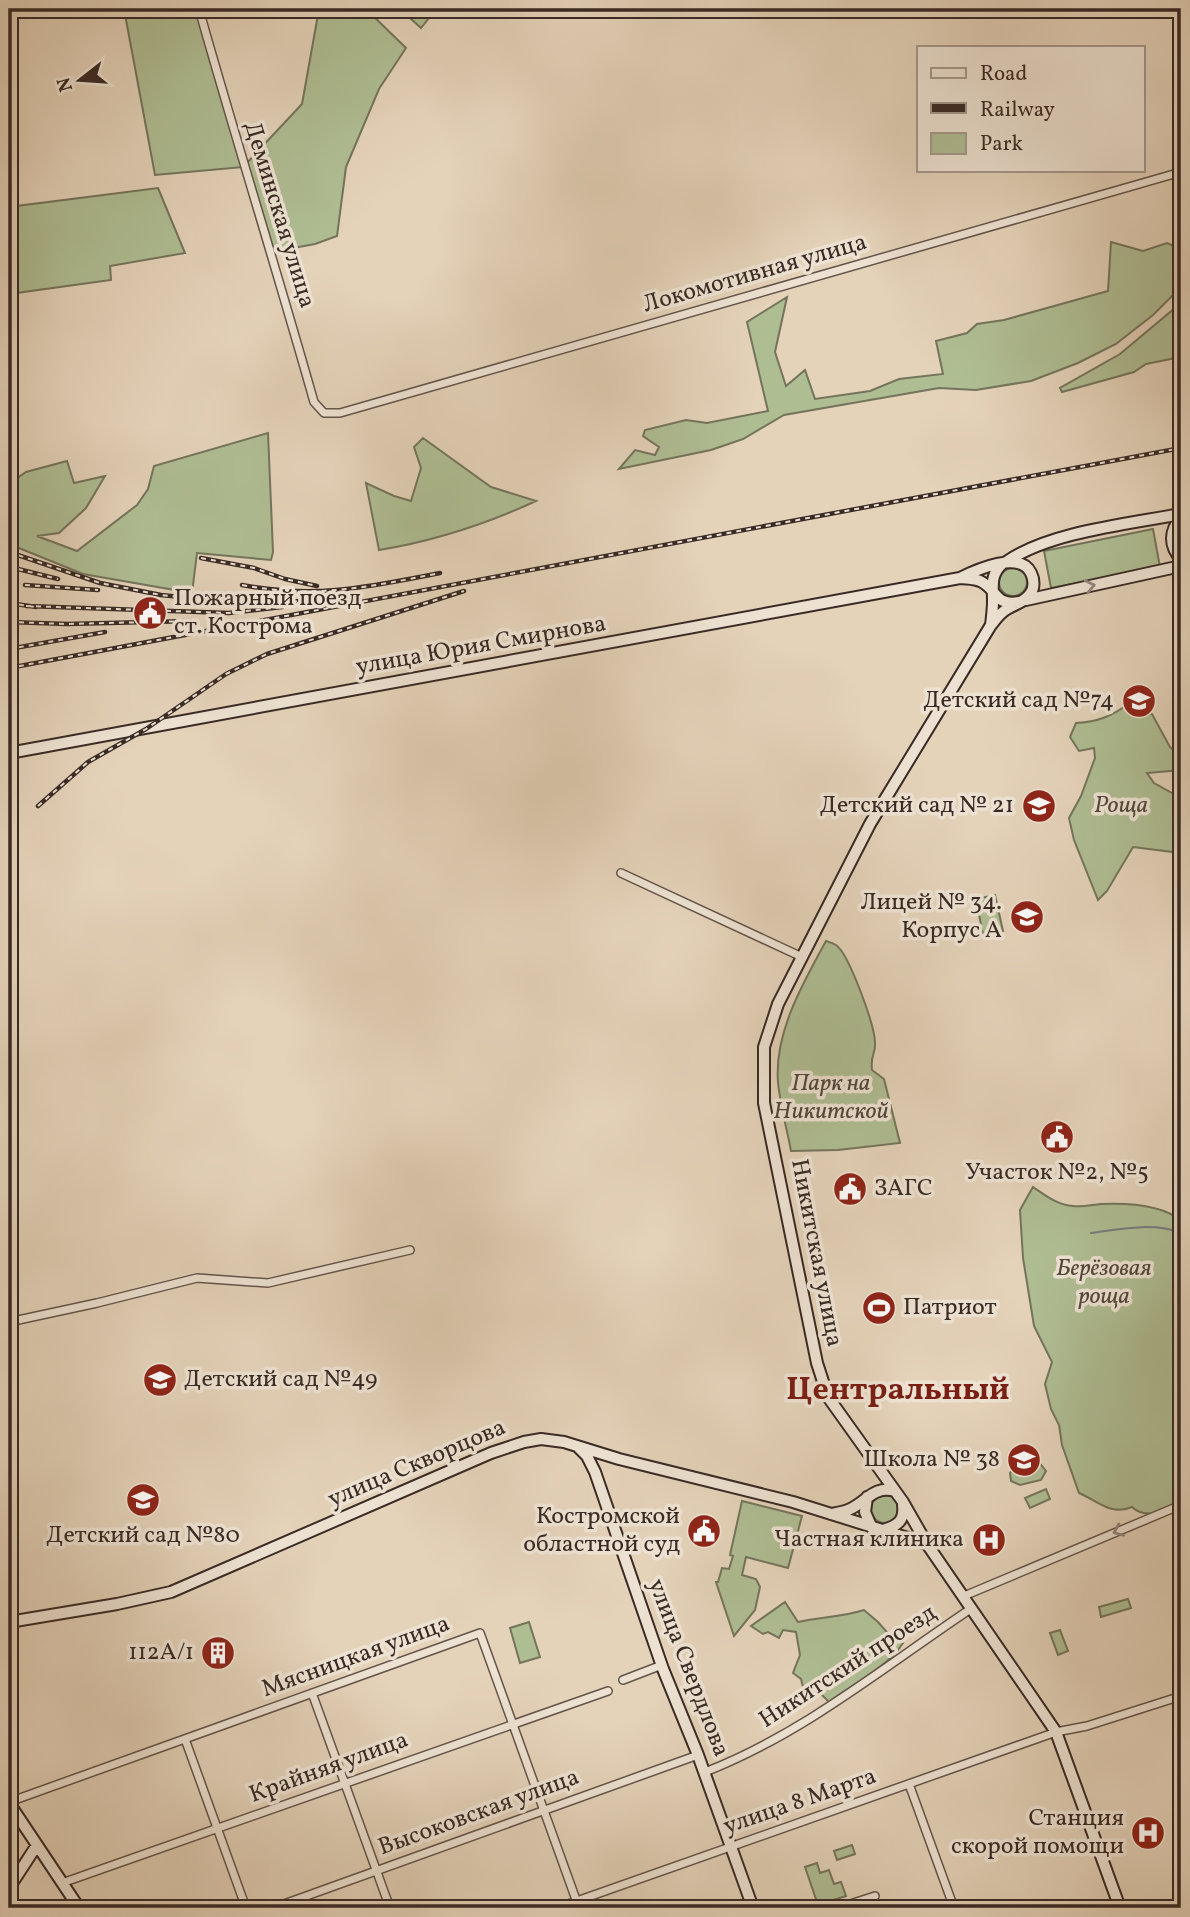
<svg xmlns="http://www.w3.org/2000/svg" width="1190" height="1917" font-family="Vollkorn,serif">
<rect width="100%" height="100%" fill="#e4d2b9"/>
<filter id="stains"><feTurbulence type="fractalNoise" baseFrequency=".00286" numOctaves="4"/><feColorMatrix values="0 0 0 0 .2 0 0 0 0 .09 0 0 0 0 .02 0 0 0 .5 -.17"/></filter>
<radialGradient id="worn" r=".72"><stop offset=".6" stop-color="#630" stop-opacity="0"/><stop offset="1" stop-color="#630" stop-opacity=".3"/></radialGradient>
<path fill="#afbd93" stroke="#74745c" stroke-width="2" d="M124,9h75l45,157 58,-62 17,-95h47l40,39 -27,41 -33,78 -9,69 -22,8 -44,8 -28,-85 -88,8z
M400,9h36l-15,19z
M158,188l27,65 -75,13 1,14 -102,14v-87z
M1111,242l32,9 24,-8 14,6v38l-28,28 -37,29 -38,19 -47,18 -55,9 -37,-2 -155,27 -41,24 -32,11 -92,19 16,-19 20,5 4,-8 -16,-11 2,-6 41,-10 21,3 61,-12 -21,-89 40,-25 -12,55 11,34 19,-16 10,29 55,-8 29,-12 44,-5 -7,-33 31,-8 10,-9 27,-4 104,-29z
M1181,303v54l-35,7 -12,8 -72,20 -2,-4 60,-34z
M268,433l5,119 -2,8 -74,-7 -5,40 -109,-19 -74,-30v-60l17,-12 41,-11 7,22 31,-7 -19,32 -27,25 -22,3 40,15 60,-46 11,-16 6,-23z
M423,438l68,49 45,14c-50,23 -102,40 -157,49l-13,-67 28,13 17,5 10,-33 -7,-21z
M1153,529l7,38 -109,21 -7,-37z
M999 582a14 14 0 1 1 28 0a14 14 0 1 1-28 0Z
M1130,703l11,8 11,3 18,33 11,8v15l-34,3 7,10 27,15v55l-48,-6 -26,44 -9,9 -24,-60 -5,-22 12,-22 14,-38 -1,-10 -15,3 -9,-14 6,-14c22,-1 36,-7 54,-20z
M995,895l8,36 -20,4 -7,-36z
M826,941c3,1 7,2 10,4 13,9 39,81 39,98 1,10 -5,12 -3,27l12,9 16,64 -62,7 -47,1c-4,-22 -11,-46 -13,-69 -4,-49 25,-99 48,-141z
M1033,1187c12,8 24,18 40,19 9,1 18,-1 28,-2 24,-1 61,0 80,17v280c-16,8 -34,20 -49,6 -21,9 -34,-6 -53,-14l-17,-48 -3,-20 -8,-16 -6,-25 7,-22 -18,-36 -11,-68 -3,-48z
M884,1296l4,21 -14,3 -5,-20z
M1038,1461l8,10 -5,9 -21,5 -9,-4 -1,-8 5,-7z
M1046,1489l4,10 -20,9 -5,-10z
M871 1509a14 14 0 1 1 28 0a14 14 0 1 1-28 0Z
M742,1501l60,15 -14,52 -42,-11 -4,18 14,4 4,8 -5,23 -21,26 -18,-54h2l4,-14 7,1 4,-13 -3,-1z
M1128,1599l3,9 -30,9 -2,-10z
M785,1602l13,20c22,-5 44,-5 66,-12l14,12 14,16 11,5c-14,23 -51,42 -74,59l-8,-8 -18,-7 -2,-8 -8,-6 7,-18 -4,-23 -13,-2 -4,8 -11,-6 -5,2 -12,-8z
M529,1622l11,35 -20,6 -10,-35z
M1060,1630l8,21 -10,4 -8,-22z
M852,1845l3,9 -18,6 -3,-9z
M817,1863l3,10 9,-3 5,14 7,-2 5,14 -28,9 -13,-38z"/>
<g fill="none" stroke-linecap="round" stroke-linejoin="round">
<path stroke="#747d7f" stroke-width="2" d="M1091,1233c29,-4 63,-11 90,0"/>
<g stroke="#64544a" stroke-width="10">
<path id="street" d="M199,9c37,131 78,262 115,393l10,11h16l841,-241
M621,873l181,84
M9,1322l88,-19 100,-25 71,5 142,-33
M964,1596l217,-91
M623,1680l39,-15
M312,1693l78,215
M185,1739l61,169
M705,1772c98,-38 180,-106 267,-164
M909,1784l45,124
M9,1802l471,-169 99,275
M62,1883l546,-192
M273,1908l425,-153
M557,1908l499,-176 31,-6 88,-28 6,1
M838,1908l37,-12"/>
</g>
<g stroke="#392a25" stroke-width="14">
<path id="secondary" d="M1181,518c-12,13 -12,28 0,41
M1006,562c43,-30 122,-38 175,-48
M960,578c16,-8 60,-28 71,-5 3,6 4,15 -1,21 -5,8 -15,10 -23,15 -7,4 -11,10 -16,16l-121,199 -92,180 -14,43v56l53,260 11,34 75,105 24,42 129,188 64,176
M1026,600l155,-34
M991,625c1,-8 2,-16 2,-24 0,-16 -3,-26 10,-38
M9,753l951,-175c8,1 15,0 22,4 16,9 13,24 37,20
M579,1448l8,8 8,16 68,197 35,86 55,153
M867,1497l-2,15 7,16
M831,1514c5,-1 12,-2 17,-4 18,-7 25,-25 47,-19
M883,1530c14,-4 22,-9 20,-25
M9,1622l108,-18 54,-12 320,-139 33,-11 17,-3 23,3 55,17 174,43 134,42
M9,1803l70,105
M9,1888l28,-43"/>
</g>
<use href="#street" stroke="#ede2d2" stroke-width="7"/>
<use href="#secondary" stroke="#ede2d2" stroke-width="10"/>
<g stroke="#392a25" stroke-width="4.5">
<path id="rail" d="M9,552l91,31 61,12 87,9
M201,558l53,10 31,11 32,7
M18,569l40,10
M25,585l73,5
M242,585c74,14 126,2 198,-12
M9,603l27,4
M272,604l63,-7
M26,606l203,7 53,-6
M9,622l58,2 124,-3
M9,649l96,-17
M9,668l1172,-220
M38,806l50,-44 58,-33 80,-55 41,-20 197,-63"/>
</g>
<use href="#rail" stroke="#ede2d2" stroke-width="2" stroke-dasharray="5" stroke-linecap="butt"/>
</g>
<defs><path id="oneway-chevron" d="M-2-3.5L2.5 0L-2 3.5" fill="none" stroke-width="1.6" stroke-linecap="round" stroke-linejoin="round" transform="scale(1.75)"/></defs>
<g stroke="#93867c">
<use href="#oneway-chevron" transform="translate(1090 586) rotate(-12)"/>
<use href="#oneway-chevron" transform="translate(1118 1531) rotate(157)"/>
</g>
<defs>
<g id="civic-disc" transform="scale(1.75)"><circle r="9.5" fill="#8f2418" stroke="#ede2d2"/><path d="M-.6-6.5H3V-4.5H.6V-3L4-1V1h2V6H-6V1h2V-1L-.6-3ZM-1.2 2.5V6h2.4V2.5Z" fill="#fff"/></g>
<g id="school-disc" transform="scale(1.75)"><circle r="9.5" fill="#8f2418" stroke="#ede2d2"/><path d="M0-5L7-2L0 1L-7-2ZM-4 1L0 2.5L4 1V4Q0 6-4 4Z" fill="#fff"/></g>
<g id="stadium-disc" transform="scale(1.75)"><circle r="9.5" fill="#8f2418" stroke="#ede2d2"/><path d="M0-5a6.5 5 0 1 0 0 10a6.5 5 0 1 0 0-10ZM-3.5-1.8h7v3.6h-7Z" fill="#fff"/></g>
<g id="hospital-disc" transform="scale(1.75)"><circle r="9.5" fill="#8f2418" stroke="#ede2d2"/><path d="M-5-5h3v3.5h4V-5h3V5h-3V1.5h-4V5h-3Z" fill="#fff"/></g>
<g id="building-disc" transform="scale(1.75)"><circle r="9.5" fill="#8f2418" stroke="#ede2d2"/><path d="M-4-6H4V6H1V3H-1V6H-4ZM-2.5-4.3h1.7v1.8h-1.7ZM.8-4.3h1.7v1.8H.8ZM-2.5-1h1.7V.8h-1.7ZM.8-1h1.7V.8H.8Z" fill="#fff"/></g>
</defs>
<g fill-rule="evenodd">
<use href="#civic-disc" x="150" y="613"/>
<use href="#school-disc" x="1139" y="701"/>
<use href="#school-disc" x="1039" y="806"/>
<use href="#school-disc" x="1027" y="917"/>
<use href="#civic-disc" x="1057" y="1137"/>
<use href="#civic-disc" x="850" y="1189"/>
<use href="#stadium-disc" x="879" y="1308"/>
<use href="#school-disc" x="160" y="1380"/>
<use href="#school-disc" x="1024" y="1460"/>
<use href="#school-disc" x="143" y="1500"/>
<use href="#civic-disc" x="704" y="1531"/>
<use href="#hospital-disc" x="989" y="1540"/>
<use href="#building-disc" x="218" y="1653"/>
<use href="#hospital-disc" x="1148" y="1833"/>
</g>
<g text-anchor="middle" dominant-baseline="central" stroke-width="7" stroke-linejoin="round" paint-order="stroke">
<g font-size="24" fill="#392a25" stroke="#ede2d2">
<text transform="translate(279 215) rotate(73)">Деминская улица</text>
<text transform="translate(755 274) rotate(-16)">Локомотивная улица</text>
<text transform="translate(481 646) rotate(-10)">улица Юрия Смирнова</text>
<text transform="translate(816 1253) rotate(79)">Никитская улица</text>
<text transform="translate(417 1464) rotate(-23)">улица Скворцова</text>
<text transform="translate(356 1657) rotate(-20)">Мясницкая улица</text>
<text transform="translate(848 1667) rotate(-33)">Никитский проезд</text>
<text transform="translate(688 1668) rotate(69)">улица Свердлова</text>
<text transform="translate(329 1768) rotate(-20)">Крайняя улица</text>
<text transform="translate(800 1802) rotate(-19)">улица 8 Марта</text>
<text transform="translate(479 1813) rotate(-20)">Высоковская улица</text>
</g>
<g font-size="24" fill="#392a25" stroke="#ede2d2" text-anchor="end">
<text x="174" y="599" text-anchor="start">Пожарный поезд<tspan x="174" dy="28">ст. Кострома</tspan></text>
<text x="1114" y="701">Детский сад №74</text>
<text x="1014" y="806">Детский сад № 21</text>
<text x="1002" y="903">Лицей № 34.<tspan x="1002" dy="28">Корпус А</tspan></text>
<text x="1057" y="1173" text-anchor="middle">Участок №2, №5</text>
<text x="874" y="1189" text-anchor="start">ЗАГС</text>
<text x="903" y="1308" text-anchor="start">Патриот</text>
<text x="184" y="1380" text-anchor="start">Детский сад №49</text>
<text x="1000" y="1460">Школа № 38</text>
<text x="680" y="1517">Костромской<tspan x="680" dy="28">областной суд</tspan></text>
<text x="143" y="1536" text-anchor="middle">Детский сад №80</text>
<text x="964" y="1540">Частная клиника</text>
<text x="194" y="1653">112А/1</text>
<text x="1124" y="1819">Станция<tspan x="1124" dy="28">скорой помощи</tspan></text>
</g>
<g font-size="24" font-style="italic" fill="#51473b" stroke="#ede2d2">
<text x="1121" y="806">Роща</text>
<text x="831" y="1084">Парк на<tspan x="831" dy="28">Никитской</tspan></text>
<text x="1104" y="1269">Берёзовая<tspan x="1104" dy="28">роща</tspan></text>
</g>
<g font-size="32" font-weight="bold" fill="#7a1f14" stroke="#ede2d2">
<text x="898" y="1391">Центральный</text>
</g>
</g>
<rect width="1190" height="1917" fill="none" stroke="#e4d2b9" stroke-width="35"/>
<rect x="10" y="10" width="1169" height="1896" fill="none" stroke="#392a25" stroke-width="3.5"/>
<rect x="18" y="18" width="1155" height="1882" fill="none" stroke="#392a25" stroke-width="2"/>
<rect x="917" y="46" width="228" height="126" fill="#ede2d2" stroke="#a5988d" stroke-width="2"/>
<rect x="931" y="68" width="35" height="10" fill="#ede2d2" stroke="#a5988d" stroke-width="2"/>
<text x="980" y="80" font-size="21" fill="#392a25">Road</text>
<rect x="931" y="103" width="35" height="10" fill="#392a25" stroke="#a5988d" stroke-width="2"/>
<text x="980" y="116" font-size="21" fill="#392a25">Railway</text>
<rect x="931" y="133" width="35" height="21" fill="#afbd93" stroke="#a5988d" stroke-width="2"/>
<text x="980" y="150" font-size="21" fill="#392a25">Park</text>
<g transform="translate(80 80) rotate(253)" stroke="#ede2d2" stroke-width="5" paint-order="stroke">
<path d="M0-5L12 26L0 18L-12 26Z" fill="#392a25"/>
<text y="-10" font-size="19" font-weight="bold" text-anchor="middle" fill="#392a25">N</text>
</g>
<rect width="100%" height="100%" filter="url(#stains)"/>
<rect width="100%" height="100%" fill="url(#worn)"/>
</svg>
